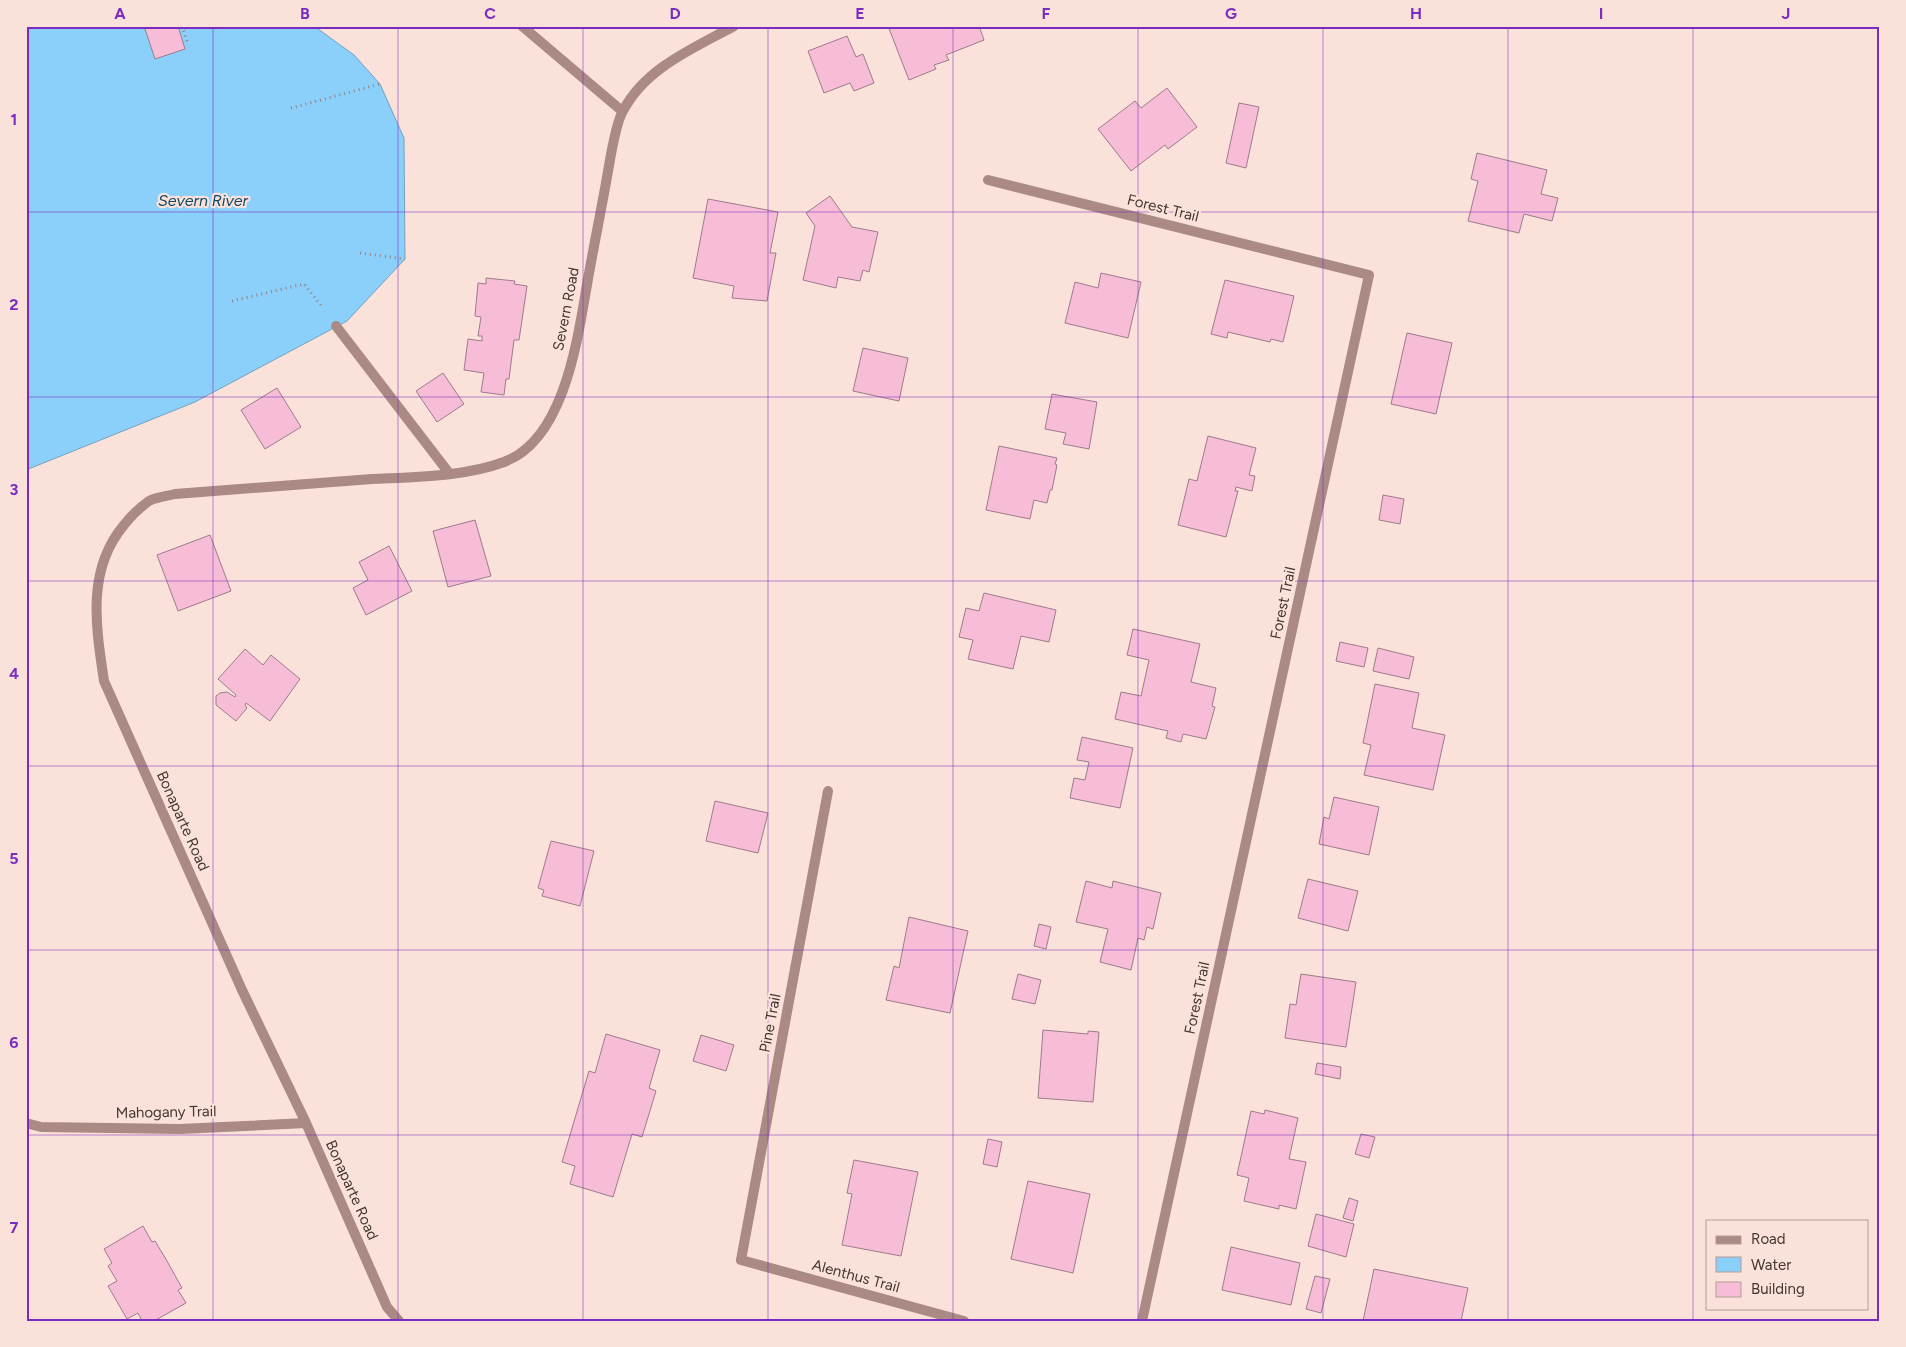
<svg xmlns="http://www.w3.org/2000/svg" width="1906" height="1347" font-family="Figtree,sans-serif">
<rect width="100%" height="100%" fill="#fae2da"/>
<path fill="#8bcffb" stroke="#76a1be" d="M26,26h288l40,29 26,29 24,54 1,121 -58,62 -152,81 -169,68z"/>
<path fill="#f7bdd7" stroke="#9d7b8b" d="M144,26h34l7,23 -30,10z
M888,26h91l5,14 -38,15 3,5 -15,5 2,4 -27,11z
M847,36l9,21 7,-3 11,29 -20,8 -4,-8 -26,10 -16,-42z
M1167,88l30,39 -29,22 -3,-4 -34,26 -33,-42 37,-28 6,7z
M1239,103l20,4 -13,61 -20,-5z
M1477,153l70,17 -6,24 17,4 -6,23 -28,-7 -5,19 -51,-12 10,-40 -7,-2z
M830,196l22,31 26,5 -9,40 -6,-2 -3,11 -22,-4 -2,11 -33,-8 12,-54 -9,-13z
M708,199l70,13 -8,41h6l-9,48 -35,-3 2,-12 -41,-8z
M1101,273l40,9 -13,56 -63,-15 10,-41 23,6z
M486,278l29,3 -1,3 13,2 -8,54h-5l-5,39h-3l-2,16 -23,-3 3,-19 -20,-3 4,-31 14,2v-5h-4l3,-19 -6,-1 3,-33 8,1z
M1225,280l69,16 -11,46 -12,-3 -1,3 -42,-10 -1,6 -16,-4z
M1407,333l45,10 -16,71 -45,-10z
M863,348l45,10 -9,43 -46,-10z
M443,373l21,31 -27,18 -21,-31z
M277,388l24,39 -36,22 -24,-39z
M1052,394l45,8 -8,47 -26,-5 3,-11 -21,-4z
M1208,436l48,12 -7,27 6,1 -3,15 -16,-4 -1,4h3l-12,46 -48,-12 11,-46 8,2z
M999,446l58,12 -2,6 2,1 -5,25h-2l-3,13 -13,-3 -4,19 -44,-9z
M1383,495l21,4 -4,25 -21,-4z
M475,520l16,56 -43,11 -15,-56z
M210,535l21,56 -53,20 -21,-56z
M389,546l23,45 -46,24 -13,-27 15,-8 -9,-18z
M984,593l72,17 -7,32 -28,-6 -8,33 -45,-10 5,-19 -14,-3 7,-29 13,3z
M1133,629l67,15 -9,38 25,6 -4,18 3,1 -9,32 -23,-5 -2,8 -4,-1 -11,-3 2,-7 -53,-12 6,-27 20,4 8,-36 -22,-5z
M1340,642l28,6 -4,19 -28,-6z
M1378,648l36,9 -5,22 -36,-8z
M245,649l18,16 8,-10 29,24 -30,42 -24,-18 -1,2 2,3 -11,13 -20,-16v-9l4,-3 7,-1 8,5 1,-2 -18,-16z
M1375,684l44,9 -7,35 33,7 -12,55 -69,-15 7,-30 -8,-2z
M1082,737l51,11 -13,60 -50,-10 4,-20 11,2 4,-18 -12,-2z
M1334,797l45,10 -10,48 -50,-11 5,-27 5,2z
M715,801l53,12 -10,40 -52,-12z
M551,841l43,10 -14,55 -38,-10 2,-6 -6,-2z
M1308,879l50,12 -10,40 -50,-13z
M1086,881l26,7 1,-7 48,12 -8,36 -6,-2 -3,13 -6,-2 -7,32 -31,-8 8,-33 -32,-7z
M909,917l59,14 -18,82 -64,-13 8,-34 5,2z
M1039,924l12,3 -5,22 -12,-3z
M1018,974l23,6 -6,24 -23,-5z
M1301,974l55,8 -10,65 -61,-9 5,-34 6,1z
M1043,1030l45,4v-3l11,1 -6,70 -55,-4z
M606,1034l54,16 -11,38 7,3 -14,46 -10,-3 -19,63 -43,-13 5,-18 -13,-4 27,-91 6,2z
M701,1035l33,10 -8,26 -33,-10z
M1317,1063l24,4 -1,12 -25,-5z
M1265,1110l33,8 -9,41 17,3 -10,47 -17,-4v4l-35,-8 5,-23 -12,-3 14,-64 13,3z
M1361,1134l14,3 -6,21 -14,-4z
M988,1139l14,3 -5,25 -14,-3z
M854,1160l64,12 -17,84 -59,-11 10,-51 -5,-1z
M1028,1181l62,13 -17,79 -62,-14z
M1349,1198l9,3 -5,20 -10,-3z
M1316,1214l38,10 -8,33 -38,-11z
M143,1226l9,16 3,-1 12,20 15,27 -4,2 8,13 -32,18h-12l-4,-8 -11,6 -19,-33 9,-5 -9,-15 4,-3 -8,-14z
M1231,1247l69,16 -9,42 -69,-15z
M1374,1269l94,19 -7,33h-98z
M1315,1276l15,3 -9,34 -15,-4z"/>
<g fill="none" stroke-linecap="round" stroke-linejoin="round">
<path stroke="#97847d" stroke-width="3" stroke-dasharray="1 4" stroke-linecap="butt" d="M182,26l6,18
M291,108l89,-24
M360,253l45,6
M232,301l72,-17 19,24"/>
<path stroke="#ab8985" stroke-width="10" d="M336,326l113,147"/>
<path stroke="#ab8985" stroke-width="10" d="M522,26l100,85
M988,180l381,95 -227,1046
M828,791l-87,469 223,61
M26,1123l15,4 139,2 126,-6
M399,1321l-12,-14 -81,-184 -64,-133 -138,-309c-8,-54 -18,-111 20,-156 7,-9 15,-17 25,-24 7,-4 18,-5 26,-7 65,-5 131,-10 197,-15 41,-2 92,-2 132,-17 62,-23 74,-127 84,-183 6,-34 13,-68 19,-102 3,-16 8,-53 16,-66 22,-43 71,-63 111,-85"/>
</g>
<path fill="none" stroke="#7b2cbf" stroke-width="1" stroke-opacity="0.55" d="M213,26v1295M398,26v1295M583,26v1295M768,26v1295M953,26v1295M1138,26v1295M1323,26v1295M1508,26v1295M1693,26v1295M26,212h1854M26,397h1854M26,581h1854M26,766h1854M26,950h1854M26,1135h1854"/>
<g text-anchor="middle" dominant-baseline="central" stroke-width="4.5" stroke-linejoin="round" paint-order="stroke">
<g font-size="15" fill="#443530" stroke="#fae2da">
<text transform="translate(1163 208) rotate(14)">Forest Trail</text>
<text transform="translate(566 309) rotate(-79)">Severn Road</text>
<text transform="translate(1283 603) rotate(-78)">Forest Trail</text>
<text transform="translate(183 821) rotate(66)">Bonaparte Road</text>
<text transform="translate(1197 998) rotate(-78)">Forest Trail</text>
<text transform="translate(770 1023) rotate(-79)">Pine Trail</text>
<text transform="translate(166 1112) rotate(-1)">Mahogany Trail</text>
<text transform="translate(352 1190) rotate(66)">Bonaparte Road</text>
<text transform="translate(856 1276) rotate(15)">Alenthus Trail</text>
</g>
<g font-size="16" font-style="italic" fill="#114764" stroke="#fae2da">
<text x="203" y="200">Severn River</text>
</g>
</g>
<rect width="1906" height="1347" fill="none" stroke="#fae2da" stroke-width="55"/>
<rect x="1706" y="1220" width="162" height="90" fill="#fae2da" stroke="#b19d96"/>
<rect x="1716" y="1236" width="25" height="8" fill="#ab8985" stroke="#b19d96"/>
<text x="1751" y="1244" font-size="15" fill="#443530">Road</text>
<rect x="1716" y="1257" width="25" height="15" fill="#8bcffb" stroke="#b19d96"/>
<text x="1751" y="1270" font-size="15" fill="#443530">Water</text>
<rect x="1716" y="1282" width="25" height="15" fill="#f7bdd7" stroke="#b19d96"/>
<text x="1751" y="1294" font-size="15" fill="#443530">Building</text>
<rect x="28" y="28" width="1850" height="1292" fill="none" stroke="#7b2cbf" stroke-width="2"/>
<g font-size="16" text-anchor="middle" font-weight="bold" fill="#7b2cbf">
<text x="120" y="19">A</text>
<text x="305" y="19">B</text>
<text x="490" y="19">C</text>
<text x="675" y="19">D</text>
<text x="860" y="19">E</text>
<text x="1046" y="19">F</text>
<text x="1231" y="19">G</text>
<text x="1416" y="19">H</text>
<text x="1601" y="19">I</text>
<text x="1786" y="19">J</text>
<text x="14" y="125">1</text>
<text x="14" y="310">2</text>
<text x="14" y="495">3</text>
<text x="14" y="679">4</text>
<text x="14" y="864">5</text>
<text x="14" y="1048">6</text>
<text x="14" y="1233">7</text>
</g>
</svg>
